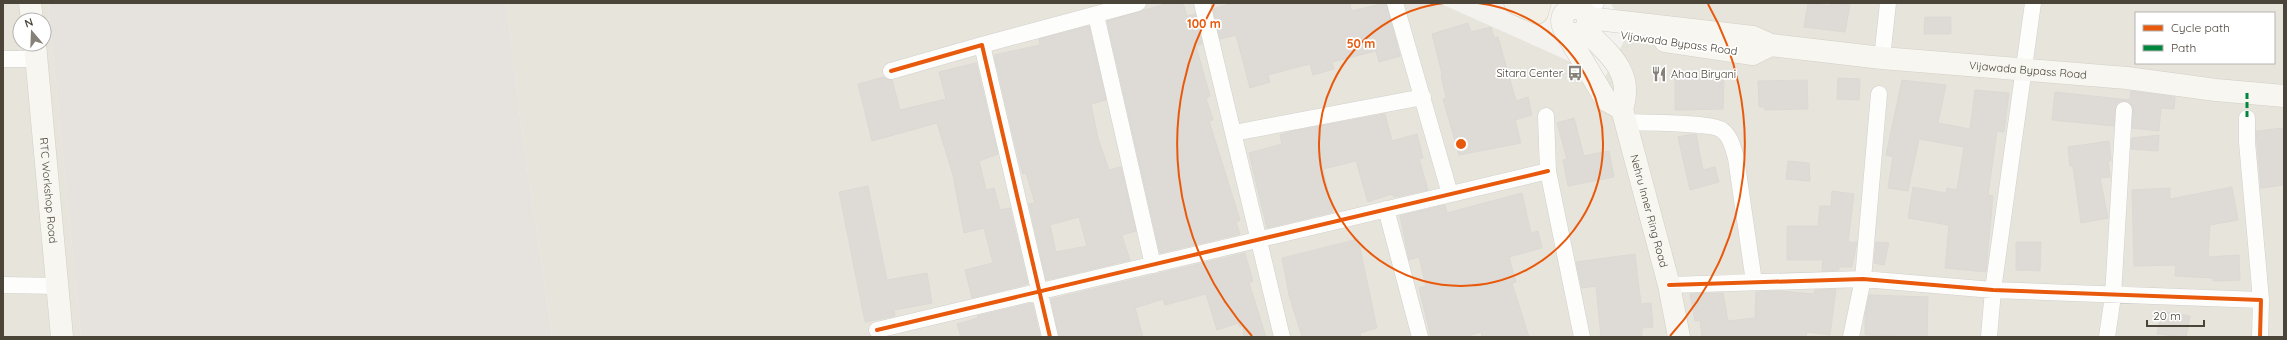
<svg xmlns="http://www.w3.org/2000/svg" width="2287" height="340" font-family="Quicksand,sans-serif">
<rect width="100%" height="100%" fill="#f4f2ee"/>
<path fill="#e7e4dc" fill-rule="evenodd" d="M3,3h45l33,334h-78zM20,20h24v24h-24z
M506,3h933l166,74 25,-47 -20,-27h674v334h-1732l-31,-212zM2136,13h138v50h-138z"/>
<path fill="#e6e2de" d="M48,3h458l15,122 31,212h-471z"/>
<path fill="#dedbd6" stroke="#dcd9d4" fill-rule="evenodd" d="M1169,3h14l4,13 8,-2 7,30 -6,2 14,50 -4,2 7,22 -4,1 31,99 -4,2 4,12 -80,19 -53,-232z
M1233,3h117l1,8 35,-8 14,53 -21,6 -3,-11 -44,11 2,7 -21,6 -3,-11 -42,11 2,7 -20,6 -14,-53 -16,4 -7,-30z
M1808,3l22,3v-3l20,2 -5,27 -41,-5z
M1925,17h26v17h-27z
M1468,23l3,9 20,-5 3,11 4,-1 18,64 12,-4 4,18 -17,5 6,23 -62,12 -16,-56 3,-1 -5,-23 1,-1 -10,-40z
M1089,26l17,74 -15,4 7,34 11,32 12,-3 15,64 -14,4 8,25 -84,20 -17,-76 6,-1 -9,-30 -3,1 -4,-13 -25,-106 46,-10 -1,-6zM1079,217l8,29 -31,6 -6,-27z
M976,63l22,91 -19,7 7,29 8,-2 6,22 10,-2 18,76 -56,14 -7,-28 28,-7 -9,-35 -20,5 -11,-58 -16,-52 -65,18 -14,-57 26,-7 8,3 8,30 46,-11 -7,-27z
M1690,74l1,3 33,1 -1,31 -48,1v-35z
M1838,78l22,1 -1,21 -22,-1z
M1807,80l1,29 -43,1 -1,-3h-5l-1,-26z
M1902,80l44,5 -8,38 32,6 5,-39 34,3 -5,39 -7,-1 -9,64 5,1 -7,76 -41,-4 4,-43 -41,-7 5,-31 33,6 1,-5 10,2 7,-43 -45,-8 -11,52 -20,-3 5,-31 -7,-2z
M2131,91l44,6 -1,12 -13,-1 -2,23 -27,-3 1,-22 -8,-5 -9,4 -2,21 -62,-6 3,-28 75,8z
M1385,114l7,27 25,-7 6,24 -4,1 9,31 -33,7 -4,-3 -23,8 -12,-41 -33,8 10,43 -66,16 -18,-75 33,-9 -2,-9 13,-4z
M1574,118l10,38 25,-5 5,26 -46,9 -5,-26 4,-1 -10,-36z
M2284,128v57l-23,3 -5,-57z
M1692,134h4l7,36 12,-3 4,15 -29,8 -12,-53z
M2159,135l-1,16 -27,-2 1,-11z
M2109,141l2,20h-3l2,16 -10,1 8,40 -27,5 -8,-57h-3l-2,-19z
M1788,161l21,2 1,18 -24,-2z
M868,186l19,94 40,-7 5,30 -38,7 1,6 -30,6 -26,-130z
M2232,187l6,33 -28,5 -2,32 31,-2 1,25 -27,1v-3l-38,-2 1,-11 -42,1 -2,-76 38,-2v11z
M1832,191l22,3 -6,48h9l-5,25h-13v3l-17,1 1,-11h-36v-34h31l2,-20h11z
M1522,193l9,40 7,-2 4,17 -33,9 7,25 -4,1 17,54h-47l-1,-5 -16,5h-34l-12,-49 7,-2 -7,-29 -10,3 -9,-44 45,-11 2,8z
M1358,239l19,89 -17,5 1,4h-59l-13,-42 -7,-37z
M1876,242l13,1 -5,22 -10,-2z
M2016,242h25l-1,29 -24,-1z
M1245,253l8,28 -4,2 17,54h-22l-1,-11 -3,1 -2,-4 -21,7 -11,-36 -41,11 -2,-6 -28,9 8,29h-84l-8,-38z
M1635,254l6,50 10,-1 2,24 -11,1v9h-41l-5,-51 -14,2 -6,-26z
M1836,289l-6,46 -23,-3 -1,5h-104l-2,-17 -5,1 -5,-27 33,-1 5,28 27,-3 1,-26 25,-1 33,3 1,-4z
M1869,295l59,2 -1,40 -62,-2v-20z
M1032,303l8,34h-79l-4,-13 21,-6 -1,-2z
M2161,311l29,5 -4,21 -29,-3z"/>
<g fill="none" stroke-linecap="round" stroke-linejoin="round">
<g stroke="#d2d0cb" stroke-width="17">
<path id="street" d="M1202,3l80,334
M1395,3l55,191
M1584,11l12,-8
M1096,15l57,250
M982,45l156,-42
M1882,58l6,-55
M3,59h34
M891,71l91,-26 68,292
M1546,116l2,55 34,166
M2247,118v24l14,158
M1626,122c17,1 85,0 96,8 9,7 11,18 14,28l18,124
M1234,133l189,-36
M1386,209l34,128
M3,285l54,1
M1669,285l194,-6 130,11 268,10 -1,37
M877,330l671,-159
M1851,337l12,-58 16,-185
M1989,337l4,-47 40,-287
M2107,337l6,-41 11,-186"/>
</g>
<g stroke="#d3cfc5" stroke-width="23">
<g id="secondary">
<path d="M30,3l2,17"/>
<circle cx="1575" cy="21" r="13"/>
<path id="s1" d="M1588,18l165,19 18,8 111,13 245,20 89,12 68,6"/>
<path id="s2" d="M1585,30c24,24 49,42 37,79l47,176 10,52"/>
<path d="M1565,31l41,69 16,9"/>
<path d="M1665,41l88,13 18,-9"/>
<path id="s3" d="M35,44l27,293"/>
</g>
</g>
<g stroke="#d6cebb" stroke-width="23">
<path id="primary" d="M1515,3l22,10 3,-10"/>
</g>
<use href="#street" stroke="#fdfdfc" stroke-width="16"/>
<use href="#secondary" stroke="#f7f6f1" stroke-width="22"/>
<use href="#primary" stroke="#f2efe6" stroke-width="22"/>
<path stroke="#00873e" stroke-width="3" stroke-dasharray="6 3" stroke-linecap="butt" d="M2247,93v25"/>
<g stroke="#fff" stroke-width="6">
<path id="cycleway" d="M891,71l91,-26 68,292
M1669,285l194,-6 130,11 268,10 -1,37
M877,330l671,-159"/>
</g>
<use href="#cycleway" stroke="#e8590c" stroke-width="4"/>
</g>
<g fill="none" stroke="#e8590c" stroke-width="2">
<path d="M1478 3A142 142 0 1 1 1444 3"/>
<path d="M1252 336A284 284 0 0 1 1214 4M1708 4A284 284 0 0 1 1670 336"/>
</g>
<defs>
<g id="bus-bare" transform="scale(1.2)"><path d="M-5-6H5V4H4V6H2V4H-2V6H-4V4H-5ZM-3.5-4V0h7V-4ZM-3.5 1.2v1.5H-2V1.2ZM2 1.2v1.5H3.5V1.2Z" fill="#868178" stroke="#fff" stroke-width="2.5" paint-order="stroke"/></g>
<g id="restaurant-bare" transform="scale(1.2)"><path d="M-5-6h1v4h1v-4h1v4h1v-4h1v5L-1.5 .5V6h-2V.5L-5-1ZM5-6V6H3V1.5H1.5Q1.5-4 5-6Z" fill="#868178" stroke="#fff" stroke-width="2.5" paint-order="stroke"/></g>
</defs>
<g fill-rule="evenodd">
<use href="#bus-bare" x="1575" y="73"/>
<use href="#restaurant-bare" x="1659" y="74"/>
</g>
<g text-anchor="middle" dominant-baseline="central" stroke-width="3.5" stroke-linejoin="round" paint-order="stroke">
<g font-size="11" fill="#4b4439" stroke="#fff">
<text transform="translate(1679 43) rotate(8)">Vijawada Bypass Road</text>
<text stroke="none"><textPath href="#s1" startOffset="444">Vijawada Bypass Road</textPath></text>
<text stroke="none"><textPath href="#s3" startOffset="147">RTC Workshop Road</textPath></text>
<text stroke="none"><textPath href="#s2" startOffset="199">Nehru Inner Ring Road</textPath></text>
</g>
<g font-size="11" fill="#4b4439" stroke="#fff" text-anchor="end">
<text x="1563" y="73">Sitara Center</text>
<text x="1671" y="74" text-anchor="start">Ahaa Biryani</text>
</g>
</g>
<circle cx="1461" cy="144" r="6" fill="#e8590c" stroke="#fff" stroke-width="2"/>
<g font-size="12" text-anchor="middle" font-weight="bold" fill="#e8590c" stroke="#fff" stroke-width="3.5" stroke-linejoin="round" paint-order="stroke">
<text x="1204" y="28">100 m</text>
<text x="1361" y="48">50 m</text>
</g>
<rect width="2287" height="340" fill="none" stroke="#4b4439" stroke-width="8"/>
<rect x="2135" y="12" width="140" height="52" fill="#ffffff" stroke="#b7b4b0"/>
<rect x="2143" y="25" width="20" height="6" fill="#e8590c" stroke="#b7b4b0"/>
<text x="2171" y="32" font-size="12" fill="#4b4439">Cycle path</text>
<rect x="2143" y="45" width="20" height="6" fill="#00873e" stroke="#b7b4b0"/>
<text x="2171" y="52" font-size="12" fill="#4b4439">Path</text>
<g transform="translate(32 32) rotate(341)"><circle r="19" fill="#ffffff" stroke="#b7b4b0"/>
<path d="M0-3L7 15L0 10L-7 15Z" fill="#868178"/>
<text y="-6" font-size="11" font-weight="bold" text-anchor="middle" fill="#4b4439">N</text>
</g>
<path d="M2147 320v6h57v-6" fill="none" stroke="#4b4439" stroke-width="2"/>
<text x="2153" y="320" font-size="12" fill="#4b4439" stroke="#ffffff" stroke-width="3" paint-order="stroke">20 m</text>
</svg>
